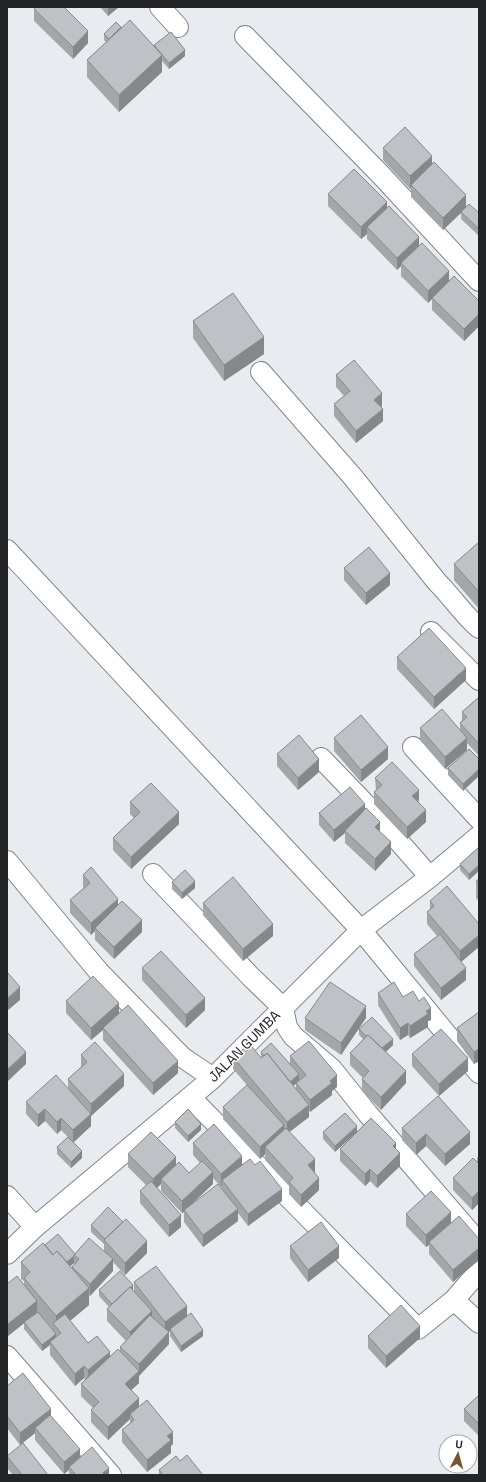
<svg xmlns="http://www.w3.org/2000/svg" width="486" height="1482" font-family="'Space Grotesk',sans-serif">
<rect width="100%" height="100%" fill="#e8ecf1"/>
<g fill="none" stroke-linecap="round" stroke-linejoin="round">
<g stroke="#818589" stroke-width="22">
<path id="street" d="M160,7l18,20
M245,36l136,139 98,106
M261,372l91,104 85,106c15,15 26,32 42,46
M7,550l354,380 101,123 17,20
M431,632l48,48
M413,747l66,72
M321,758l51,53 58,66
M7,861l92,111 83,85 31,21
M153,874l98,103 32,31 4,19 6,9 39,33 36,45 111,129
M190,1097l228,232 36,-29
M7,1196l28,31
M7,1254l28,-27 178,-149 148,-148 69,-53 49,-41
M479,1271l-25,29 25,23
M7,1356l104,119"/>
</g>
<use href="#street" stroke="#fff" stroke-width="20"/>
</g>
<path fill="#a3a7aa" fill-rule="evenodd" d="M100,7h19l-11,9z
M34,9l54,34 -15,16 -39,-38z
M121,27l33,20v-2l31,11 -16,13 -7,-8v11l-43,40 -32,-35v-17l19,-18 -2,-2v-6z
M383,148l49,17 34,42 13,6v23l-18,-17v-6l-18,17 -32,-33v-9l-1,1 -27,-29z
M328,194l59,13 62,74 30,20v25l-15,15 -32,-31v-11l-4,4 -27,-27v-10l-4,4 -30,-31v-5l-6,5 -33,-33z
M193,321l71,33 -40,27 -31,-43z
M336,375l46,31 -1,1 2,14 -27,22 -22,-27v-12l10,-8 -8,-9z
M479,542v67l-25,-29v-16z
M344,568l46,17 -24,20 -22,-25z
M397,657l69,23 -32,29 -37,-40z
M479,697v59l-12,-13v7l-22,19 -25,-29v-12l40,2v-7l2,-3v-8z
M334,738l54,21 -27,23 -27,-31z
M277,754l42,18 -21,18 -21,-24z
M479,759l-16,32 -15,-16v-7z
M375,778l44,24 7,20 -19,17 -33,-35v-12l2,-1z
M130,802l49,22 -48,45 -18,-19v-12l21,-20 -4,-4z
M365,810l15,22 11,22 -16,17 -30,-28v-10l-11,9 -15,-17v-12z
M479,847l-10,33 -9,-10v-6z
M83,875l35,30 24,27 -28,27 -19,-19v-9l-4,4 -21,-22v-13l14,-12 -1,-1z
M479,879v22l-3,-3v-17z
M172,882l23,6 -13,11 -10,-10z
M430,901l49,23 -18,38 5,18 -25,20 -27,-34v-12l23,-18 -10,-12v-12l3,-2z
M203,903l70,33 -30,25 -40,-46z
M142,968l63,42 -19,18 -44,-48z
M378,993l25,4 28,23 -3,1v6l-18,11 -2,-3 -8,5 -22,-35z
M66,1001l53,13 59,59 -25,22 -50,-55v-10l-12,10 -25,-27z
M479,1012v49l-5,3 -17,-23v-13z
M305,1018h61l-25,37 -36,-25z
M359,1029l34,16 -7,7 20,31 -25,27 -19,-19v-12l1,-1 -13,-13v-12l13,-14 -4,-4z
M261,1052l29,12v-8l47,31 -5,4v4l-22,17 -1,-2v7l-20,15 26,40h-1l5,18 -18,17 -12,-13v-8l-24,-26v-6l-5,5 -37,-40v-12l24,-22 -14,-16v-12h28zM296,1084v5l-3,-3z
M412,1054l56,17 -29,25 -27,-30z
M81,1055l43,31 -33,30v10l-18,16 9,16 -11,10 -14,-14v-7l11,-10 -7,-7 -4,4 -12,-13 -7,6 -12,-13v-12l42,-13v-10l13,-12z
M345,1113l-10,39 -12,-13v-7z
M175,1122l26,8 -13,12 -13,-14z
M402,1128l68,16 -25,22 -19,-20 -10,9 -14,-15z
M193,1143l49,22 40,36 -34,25 -10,-13v8l-35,26 -19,-25v-10l-2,1 -21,-22v-7l-4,3 24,40 -12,10 -29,-34v-12l6,-6 -18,-18v-13l48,11 13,8 11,-10 -7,-8zM213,1178l8,9 1,-1v3l-29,14 20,-19z
M340,1149l56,1 4,16 -23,22 -7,-7 -5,5 -25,-25z
M479,1156v47l-7,7 -19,-20v-12l24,-16v-4z
M406,1214l45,9 28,16v21l-26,22 -24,-28v-9l-3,2 -20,-21z
M91,1225l56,28 -22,22 -12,-13v9l-23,25 -1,-1v10l-19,16 18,22 22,13 10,-5v-4l6,-6 -19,-20v-12l2,-2 -10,-11v-6l34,1 1,1v-10l53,35 16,19 -22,16 -11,-16v-5l-1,1v12l-30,32v7l-8,7 8,17 34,37 -2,2v7l-24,19 -25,-30v-12l8,-6v-5l-22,21 -17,-18v-12l2,-2 -12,-12v-12l4,-4 -1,-2 -9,8 -25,-31v-10l-8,6 -18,-22v-6l-16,13h-1v-52h17v-3l-3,-2v-17l24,-17 30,9 29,-3v-7l-13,-12zM74,1263v2l-2,3 -2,-2zM43,1317l10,13v1z
M290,1246l49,12 -31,24 -18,-24z
M368,1336l52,2 -34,30 -18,-20z
M7,1386l44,30 29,41 29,18h-40v-5l-5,4 -29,-34v-7l-15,12 -13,-17z
M479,1395v41l-15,-15v-12z
M7,1456l41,19h-35l-6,-7z
M180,1461l23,14h-44v-5z"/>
<path fill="#85888b" d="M108,7h11l-11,9z
M88,31v12l-15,16v-12z
M185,50v6l-16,13v-6z
M162,55v17l-43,40v-17z
M432,156v12l-21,17v3l-1,1v-13z
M466,195v13l-23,22v-12z
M387,202v12l-20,13v7l-6,5v-12z
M419,237v12l-18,14v3l-4,4v-12z
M449,271v12l-17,15v1l-4,4v-12z
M479,314v12l-15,15v-12z
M264,337v17l-40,27v-16z
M382,393v13l-8,6v-12z
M383,409v12l-27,22v-12z
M390,573v12l-24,20v-12z
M466,668v12l-32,29v-12z
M467,738v12l-22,19v-12z
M388,747v12l-27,23v-12z
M319,759v13l-21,18v-12z
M479,769v7l-16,15v-7z
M419,790v12l-7,-6z
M365,804v12l-20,15v2l-11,9v-12z
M426,810v12l-19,17v-12z
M179,812v12l-48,45v-12z
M380,822v12l-5,-7z
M391,842v12l-16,17v-12z
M7,857h1v17h-1z
M479,865v6l-10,9v-6z
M195,881v7l-13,11v-6z
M118,899v12l-23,17v3l-4,4v-12z
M142,920v12l-28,27v-12z
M273,924v12l-30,25v-12z
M479,935v12l-19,16v-12z
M466,968v12l-25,20v-12z
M20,987v13l-13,11v-12z
M205,998v12l-19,18v-13z
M119,1003v12l-16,13v2l-12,10v-12z
M366,1006v12l-25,37v-12z
M431,1008v12l-3,1v6l-18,11v-12l16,-15z
M408,1023v12l-8,5v-12z
M393,1039v6l-13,12v-7z
M479,1049v12l-5,3v-12z
M26,1052v12l-19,18v-12z
M468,1058v13l-29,25v-12z
M178,1061v12l-25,22v-12z
M406,1071v12l-25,27v-13z
M124,1074v12l-33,30v10l-18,17v-13l18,-16v-10z
M299,1074v7l-10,9v-6z
M337,1075v12l-5,4v4l-22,17v-12l20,-19z
M309,1105v12l-22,17v-12z
M45,1109v12l-7,6v-12z
M61,1118v12l-4,4v-12z
M201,1124v6l-13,12v-6z
M284,1125v12l-19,10v7l-5,5v-12z
M357,1126v6l-22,20v-6z
M470,1132v12l-25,22v-12z
M426,1134v12l-10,9v-12z
M396,1143v12l-3,-9z
M82,1151v7l-11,10v-6z
M400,1153v13l-23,22v-12z
M242,1156v12l-20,12v6l-1,1v-13z
M176,1157v13l-15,9v5l-8,8v-13z
M315,1159v13l-7,6v-13z
M370,1169v12l-5,5v-12z
M213,1172v12l-29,27v-1v2l-2,1v-12z
M319,1178v12l-18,17v-12z
M282,1189v12l-34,25v-12z
M479,1191v12l-7,7v-12z
M238,1209v12l-35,26v-12z
M451,1212v12l-22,18v3l-3,2v-12z
M181,1215v12l-12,10v-12z
M147,1241v12l-22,22v-12z
M339,1246v12l-31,24v-12z
M479,1248v12l-26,22v-12z
M74,1256v7l-11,9v-6z
M113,1259v12l-23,25v-12z
M133,1285v7l-21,12z
M89,1288v17l-30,25 -3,-4v-10z
M37,1301v12l-29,23v-12z
M187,1306v12l-17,11v2l-5,3v-12z
M152,1311v12l-22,22v-13z
M420,1326v12l-34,30v-12z
M203,1330v6l-22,16v-6z
M169,1332v12l-30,32v-12z
M56,1334v6l-6,2v3l-8,6v-6z
M110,1352v12l-22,18v-12z
M84,1366v12l-9,8v-12z
M139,1371v12l-14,13v-12z
M139,1398v12l-9,4v5l-22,21v-13z
M51,1409v12l-16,7v5l-15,12v-12z
M173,1432v12l-2,2v7l-24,19v-12l20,-24z
M8,1437v13h-1v-12z
M80,1449v12l-11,6v3l-5,4v-12z
M109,1468v7h-6v-2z"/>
<path fill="#bec2c6" stroke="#85888b" d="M36,7h28l24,24 -15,16 -39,-38z
M130,20l32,35 -43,40 -32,-35z
M116,22l5,5 -12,12 -5,-5z
M171,32l14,18 -16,13 -15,-18z
M405,127l27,29 -22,20 -27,-28z
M434,162l32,33 -23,23 -32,-33z
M354,169l33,33 -26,25 -33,-33z
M469,204l10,9v16l-18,-17z
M389,206l30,31 -22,21 -30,-31z
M422,243l27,28 -21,20 -27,-28z
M454,276l25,25v13l-15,15 -32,-31z
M233,293l31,44 -40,28 -31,-44z
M354,360l28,33 -8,7 9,9 -27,22 -22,-27 16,-13 -14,-16z
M479,542v50l-25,-28z
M369,547l21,26 -24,20 -22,-25z
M429,628l37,40 -32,29 -37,-40z
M479,697v47l-19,-21 7,-6 -5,-5z
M442,709l25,29 -22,19 -25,-29z
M361,715l27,32 -27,23 -27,-32z
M299,735l20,24 -21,19 -21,-24z
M469,749l10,10v10l-16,15 -15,-16z
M392,762l27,28 -7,6 14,14 -19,17 -33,-35 8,-7 -7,-7z
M151,783l28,29 -48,45 -18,-19 27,-26 -10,-10z
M350,787l15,17 -31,26 -15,-17z
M366,808l14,14 -5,5 16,15 -16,17 -30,-28z
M479,847v18l-10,9 -9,-10z
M91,867l27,32 -27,24 -21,-23 20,-17 -7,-8z
M185,870l10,11 -13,12 -10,-11z
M233,877l40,47 -30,25 -40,-46z
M479,879v5l-3,-3z
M447,886l32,38v11l-19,16 -33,-39 7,-6 -4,-5z
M122,901l20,19 -28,27 -19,-19z
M440,934l26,34 -25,20 -27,-34z
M161,951l44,47 -19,17 -44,-47z
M7,972l13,15 -13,12z
M93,976l26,27 -28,25 -25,-27z
M330,982l36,24 -25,37 -36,-25z
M394,982l9,15 10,-6 6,10 5,-4 7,11 -5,3 2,3 -18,12 -2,-3 -8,5 -22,-35z
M128,1005l50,56 -25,22 -50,-55z
M479,1012v37l-5,3 -17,-24z
M372,1017l21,22 -11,9 -14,-13 -2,1 -7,-7z
M441,1029l27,29 -29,26 -27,-30z
M7,1032l19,20 -19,18z
M368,1035l38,36 -25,26 -19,-18 7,-8 -19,-18z
M309,1041l28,34 -7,6 2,2 -22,17 -14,-17 10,-8 -16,-19z
M95,1042l29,32 -33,30 -23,-25 19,-17 -6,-7z
M271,1043l28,31 -9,8 -23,-29 -3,3 -3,-4z
M250,1044l11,14 6,-5 42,52 -22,17 -54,-65z
M56,1075l35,39 -18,16 -12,-12 -4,4 -12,-13 -7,6 -12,-13z
M247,1085l37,40 -24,22 -37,-40z
M438,1096l32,36 -25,22 -19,-20 -10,9 -14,-15z
M188,1109l13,15 -13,12 -13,-14z
M345,1113l12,13 -22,20 -12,-14z
M371,1118l25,25 -3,3 7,7 -23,23 -7,-7 -5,5 -25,-25z
M214,1124l28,32 -21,18 -28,-31z
M286,1128l29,31 -7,6 11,13 -18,17 -12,-13 4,-4 -28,-31z
M151,1132l25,25 -23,22 -25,-25z
M68,1137l14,14 -11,11 -14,-15z
M473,1158l6,6v27l-7,7 -19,-20z
M250,1159l5,6 5,-4 22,28 -34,25 -26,-34z
M202,1161l11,11 -31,29 -21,-22 18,-17 10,11z
M151,1181l30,34 -12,10 -29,-34z
M218,1184l20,25 -35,26 -19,-25z
M431,1191l20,21 -25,23 -20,-21z
M108,1207l15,15 -18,17 -14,-14z
M459,1216l20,23v9l-26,22 -24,-28z
M126,1219l21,22 -22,22 -21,-23z
M321,1222l18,24 -31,24 -18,-24z
M58,1234l17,20 -1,1v1l-7,6 -10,-11 -4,4 -8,-10z
M89,1238l24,21 -23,25 -18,-17 7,-8 -5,-4z
M43,1243l10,12 4,-4 32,37 -33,28 -32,-38 6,-6 -9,-10z
M156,1266l31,40 -22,16 -31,-40z
M120,1271l13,14 -3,3v-1l-18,17 -13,-14z
M17,1276l20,25 -29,23h-1v-40z
M130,1287l22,24 -22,21 -23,-23z
M401,1305l19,21 -34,30 -18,-20z
M38,1312l18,22 -14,11 -18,-23z
M191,1313l12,17 -22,16 -11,-17z
M65,1314l23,29 9,-7 13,16 -22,18 -4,-4 -9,8 -25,-32 11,-9 -8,-10z
M150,1315l19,17 -30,32 -19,-17z
M118,1349l21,22 -14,13 14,14 -31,29 -17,-17 8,-8 -18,-18z
M23,1373l28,36 -31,24 -13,-17v-30z
M479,1395v29l-15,-15z
M147,1400l26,32 -6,4 4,4 -24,20 -25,-30 12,-10 -4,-6z
M50,1415l30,34 -16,13 -29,-34z
M23,1443l25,32h-26l-15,-19z
M92,1447l17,21 -6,5 1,2h-28l-7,-8z
M187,1455l16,20h-40l-4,-5 17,-14 4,5z"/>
<g text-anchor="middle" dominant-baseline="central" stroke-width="3" stroke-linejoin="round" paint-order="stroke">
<g font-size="14" fill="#242527" stroke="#fff">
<text transform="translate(244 1046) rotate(-45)">JALAN GUMBA</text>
</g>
</g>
<rect width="486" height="1482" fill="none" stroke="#242527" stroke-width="16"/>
<g transform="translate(458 1454) rotate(6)"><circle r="19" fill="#ffffff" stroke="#a7a8a9"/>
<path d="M0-3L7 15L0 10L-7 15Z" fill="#78552e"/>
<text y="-6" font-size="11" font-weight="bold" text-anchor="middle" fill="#242527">U</text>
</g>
</svg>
